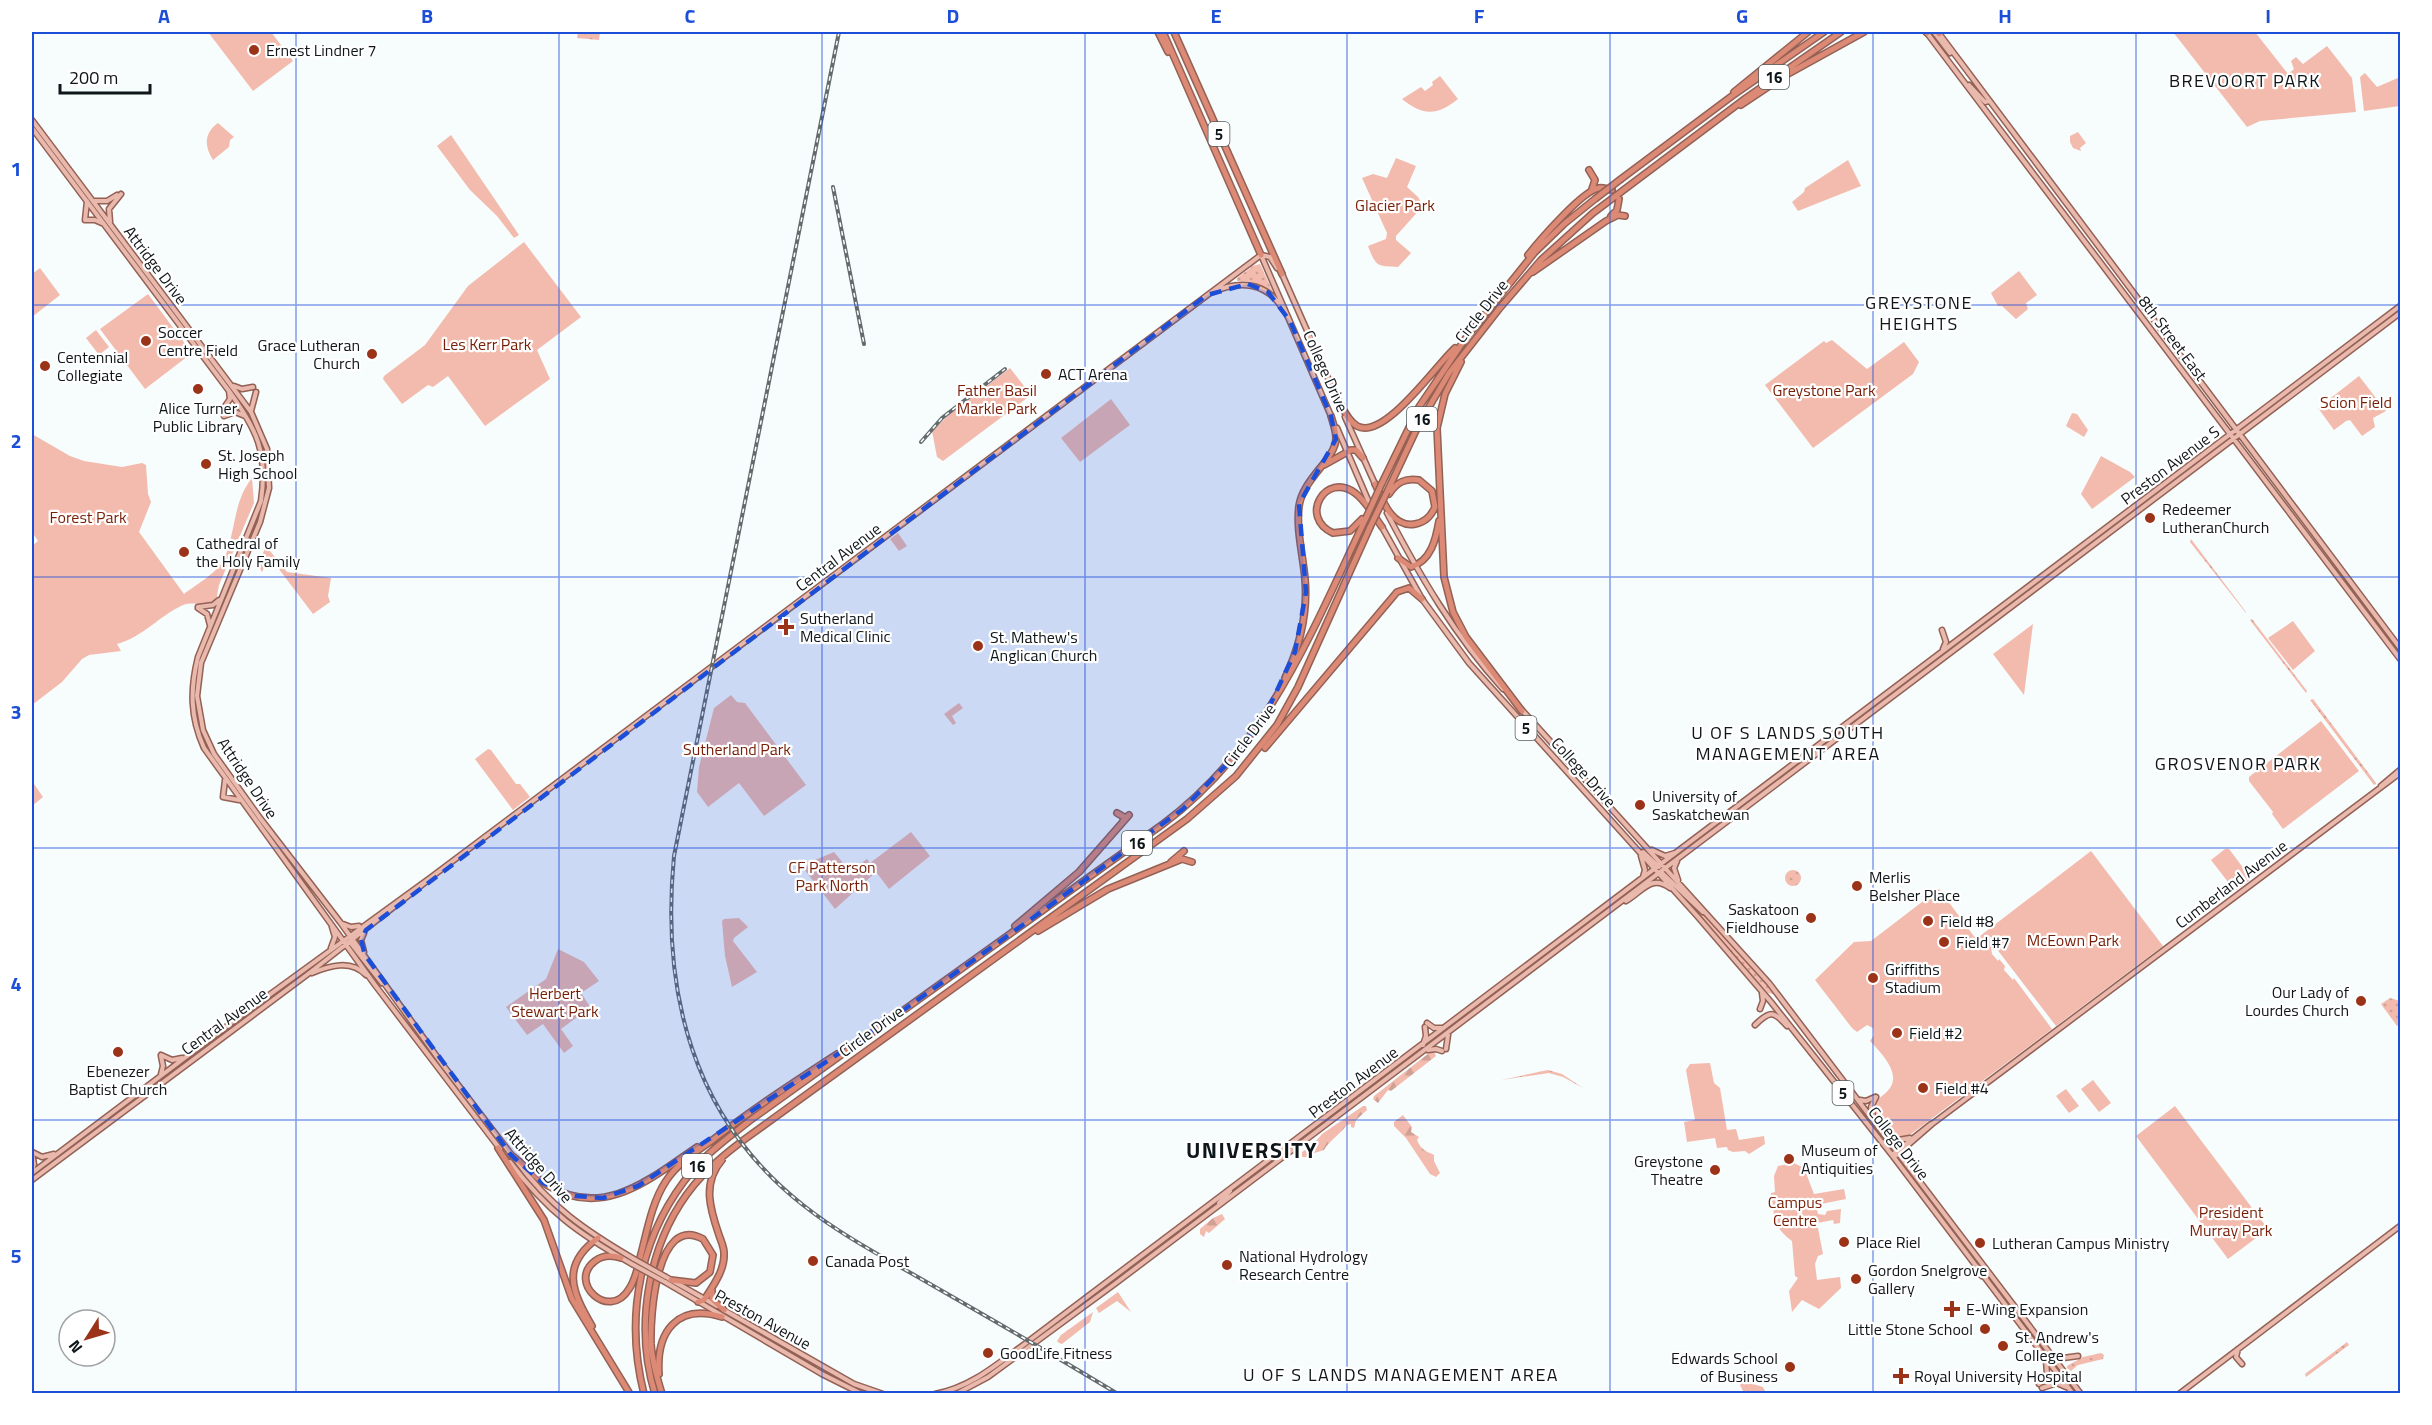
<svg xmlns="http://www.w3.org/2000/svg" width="2432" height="1425" font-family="'Titillium Web',sans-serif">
<defs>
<pattern id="grass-dots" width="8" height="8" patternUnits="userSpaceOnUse" patternTransform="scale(1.5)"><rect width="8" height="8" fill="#f3bbad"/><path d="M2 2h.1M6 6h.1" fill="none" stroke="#cfa094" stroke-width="1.8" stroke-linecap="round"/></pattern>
<pattern id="forest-firs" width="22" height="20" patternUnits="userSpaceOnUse" patternTransform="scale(1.5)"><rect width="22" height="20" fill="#f3bbad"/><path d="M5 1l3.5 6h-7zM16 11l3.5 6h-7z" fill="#cfa094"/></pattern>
</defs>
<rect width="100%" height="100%" fill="#f7fcfd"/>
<path fill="url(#grass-dots)" d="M578,32h22l-1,8 -22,-2z
M1257,263l-7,4 10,-3 14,30 -22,-12 -15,-1v-3z
M2191,539l55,73v1l-56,-71z
M2252,619l55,72 -1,2 -56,-73z
M2313,699l63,84v1l-2,1 -64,-85z
M1785 878a8 8 0 1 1 16 0a8 8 0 1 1-16 0Z
M1667,876l71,74 34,40 1,4 -5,-1 -98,-110z
M2390,998l10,3v23l-3,2 -16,-22z
M1548,1070l14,4 21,14 -20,-11 -14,-4 -48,7z
M1108,1285l-74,56 -2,-1 72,-53z
M2347,1342l2,3 -43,32 -1,-3z
M2101,1353l3,2 -1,4 -25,6 -7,6 -4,-3v-2l16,-9z"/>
<path fill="url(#forest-firs)" d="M1429,1053l5,-1 2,4 -45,35 -3,-1 -10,13 -5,-4 1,-3z
M1363,1106h3l1,4 -11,10 -2,8 -3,-1v-3l-4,1c-5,7 -19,17 -23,25l-13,4 -3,3h-6v-5l6,-4 2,-5 7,-3 5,-6z
M1403,1115l9,12 -1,5 8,5 -2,3c4,10 9,11 17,15v6l6,12 -4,4 -6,-3 -24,-36 -12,-12v-4z
M1222,1214l3,5 -16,14 -3,-2 -2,6 -4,-3v-5l13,-11z
M1118,1292l13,20 -14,-11 -18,12 -3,-5z
M1093,1312l-3,10 -28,22 -3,-1 -2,-2 4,-6z"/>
<path fill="#f3bbad" d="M208,32h63l22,29 -40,30z
M2173,32h82l33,42 6,-5 -3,-8 5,-4 7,7 24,-18 25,32 4,34 -96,9 -13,6z
M2365,73l12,14 23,-10v29l-36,5 -4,-34z
M1440,76l18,23c-21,17 -35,17 -56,0l19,-12 4,4 8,-6 -1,-3z
M218,123l16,14 -4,3 -1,7 -16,13c-9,-14 -9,-27 5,-37z
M2078,132l8,11 -6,5 1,3 -8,-3 -3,-6v-6z
M451,135l68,100 -5,3 -17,-22 -27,-26 -33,-44z
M1396,158l20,8 -9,21 11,10 5,9 -27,30v4l15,13 -13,14c-21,-1 -22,0 -30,-21l18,-7 1,-6 -25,-55 11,-4 14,4z
M1848,160l13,26 -63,25 -6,-9 12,-10 1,-4z
M524,242l57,75 -44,33 13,29 -65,47 -37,-50 -15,11 -5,-2 -26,19 -19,-25 1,-3 41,-31 43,-59z
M40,268l20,27 -28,22v-43z
M2019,271l18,24 -11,8 2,6 -12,10 -14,-13h-4l-7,-13z
M148,294l44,59 -47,36 -45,-60z
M96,330l13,17 -10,8 -13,-17z
M1832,340l35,29 37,-27 15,20 -6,12 -100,74 -48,-63 59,-44 2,2z
M1010,368l21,27 -88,66 -6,-4 -5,-26 18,-17z
M2359,376l27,35 -13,7 2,9 -13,9 -12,-16 -4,1 -12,9 -16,-22z
M1111,399l19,26 -50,37 -19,-24z
M2072,413l5,1 11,16 -4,7 -18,-11z
M32,434l38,22 14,5 38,6 20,-4 4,2 2,29 3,8 -12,30 45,62c13,-10 35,-22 41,-37 11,-27 8,-55 27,-79l2,25 -35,82 -3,16c-11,6 -22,0 -33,4 -24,11 -40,32 -66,39l4,7 -32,4 -7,4 -20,23 -30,23v-159l6,-5 -6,-9z
M2101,456l29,16 5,5 -43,32 -11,-15z
M898,533l9,13 -8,5 -9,-12z
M266,546l21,26 44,6 -3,18 2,6 -17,12 -44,-58 -7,16 -4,-7z
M2293,621l22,30 -22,19 -25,-32z
M2033,624l-9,71 -31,-41z
M731,695l6,7 8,1 61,82 -42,31 -25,-33 -31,24 -11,-15 2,-25 15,-59z
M959,703l4,5 -11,8 4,7 -3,2 -9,-11z
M2321,721l38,50 -76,58 -11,-15 1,-2 -24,-31v-4z
M488,749l3,1 25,34h4l10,13 -17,13 -38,-51z
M34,784l9,13 -11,9v-20z
M911,832l19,24 -41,33 -13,-17 -41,37 -31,-40 11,-9 19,-8 14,17 4,1 15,-11 3,4z
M2225,849h4l21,28v3l-15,11 -24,-31z
M2091,851l72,95 -107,80 -60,-78 -3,-9 -4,-3 3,18 6,7 1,-2 6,7 -1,4 9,10 1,-2 38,51 -145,108c-17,5 -32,-16 -34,-31 4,-8 12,-11 17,-18 11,-16 -10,-36 -20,-47l4,-6 -1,-7 -6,-3 -10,7 -5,-4 -37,-48 39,-38 17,-1 68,-52 37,50z
M739,918l9,9 -14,11 -1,3 24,31 -25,15 -7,-31 -3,-35 2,-2z
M558,949l26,13 15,19 -18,12 8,12 -1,4 -27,20 12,17 -9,7 -21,-29 -16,11 -21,-28 40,-28z
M1710,1063l4,20 6,5 7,42 9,-1 3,11 25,-4 1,8 -16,10 -4,-3 -12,1 -5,-2 -1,-3 -10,1 -2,-10 -28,4 -3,-20 11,-2 -9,-50 4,-6z
M2093,1080l18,23 -12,9 -18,-23z
M2066,1089l13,17 -10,7 -13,-17z
M2175,1106l93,123 -40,30 -92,-123z
M1794,1163l10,5 10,26 30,-5 2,10 -30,6 2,9 7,1 2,-4 14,-2 -1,14 -6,1 -1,-4 -16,3 6,31 -5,2 -3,8 2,16 23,-3 1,11 -22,21 -17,-9 -10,12 -3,-21 9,-13 -3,-2 -3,-35c-20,-15 -17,-23 -21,-48l4,-1 -1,-16 4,-10z
M1743,1381l20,6 3,6h-22l-4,-8z"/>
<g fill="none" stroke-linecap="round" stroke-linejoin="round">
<g stroke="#946155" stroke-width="7">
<path id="major" d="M1934,32l16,21
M1938,32l462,616
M1927,33l473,626
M1969,85l16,17 4,-1
M32,120l219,292 16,37 2,39 -9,34 -59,141 -4,33 6,34 11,24 46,64 80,104 103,143 68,89
M32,128l197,263c28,39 39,61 32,110l-63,156c-8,32 -8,60 6,91l171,237 125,164
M87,201l-2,19h10l9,4
M93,201h14l10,-6
M110,222l-1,-13 12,-15
M1261,255l9,2 7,11
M1261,255l70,161
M1282,274l54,122
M1213,292c26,-12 53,-10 69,16
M234,386l8,3 11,-2
M251,411l5,-19
M221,412l9,-13 -1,-8
M224,416l11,-4 10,4
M1345,417l30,67
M1337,428l34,79
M1387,513c33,63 68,123 116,176
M1382,527l40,72 47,64 229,254 73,85 121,153 181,239
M198,607l15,-2 6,-5
M198,608l9,6 3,11
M1942,630l4,12 -3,7
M1522,710l247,273 312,411
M225,780l-2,17 16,3
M2381,786l19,-16
M1652,850l13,6 10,-3
M1643,852l16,15
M1641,856l4,14 -2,7
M1677,861l-3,7 4,12
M1661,872l42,40
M1626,901c17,-10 25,-27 44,-13
M343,924l8,3 8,-1
M350,942l32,41
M331,948l4,-11 -3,-10
M364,952l-3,-12 3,-7
M312,973c17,-7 39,-14 54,2
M1760,1009l3,-8 -1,-8
M1427,1023l7,5h8
M1755,1025c15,-15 19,-14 32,1
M1423,1045l3,-9 -1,-9
M1446,1049l2,-14
M1428,1050l8,-1 6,2
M161,1055l11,5 10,-2
M161,1074l2,-8 -2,-10
M1860,1100l6,1 9,-4
M1873,1116l-2,-9 5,-10
M1886,1136l12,4 12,-2
M32,1152l10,5 12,-3
M32,1153l2,11 -2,7
M1892,1155l39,-31
M1894,1157l38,-33 468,-351
M516,1160c33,46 70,71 118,99
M510,1162c38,50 69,72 122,102
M32,1173l207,-156 191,-139 831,-623
M32,1180l276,-206 119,-93
M1219,1203l11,-12
M1952,1273c12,-4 21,-6 30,3
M666,1277l51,29
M665,1282l157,92 40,20
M724,1310l130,74 29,10
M2238,1349l-2,8 6,7
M2056,1359l22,-3
M2039,1384l8,-10 -1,-14
M2042,1388l15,-5 9,4
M935,1394c34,-6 60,-28 87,-48l1378,-1040
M956,1394l32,-17 128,-94 1284,-970
M2179,1394l221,-168"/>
</g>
<g stroke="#946155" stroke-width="8">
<path id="highway" d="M1158,32l10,20
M1163,32l98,223
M1174,32l108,242
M1926,32l1,1
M1938,32l1,2
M1734,92l74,-60
M1741,105l45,-30 78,-43
M1589,170l6,10 -3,9
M1621,179l111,-83 92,-64
M1611,216l6,-6 2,-11
M1528,255c11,-14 55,-65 71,-67 4,-1 9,1 13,2
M1533,272l73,-51 12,-6 7,1
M1461,362l-16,32 -8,34 7,149 9,35 13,25 56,74
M1336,396c6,10 11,24 21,30 27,15 79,-61 98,-78
M1324,465l27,-15h5l7,8
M1382,483l37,-76 46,-68 70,-87 29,-28 31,-25
M1375,484c5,10 9,22 16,30 14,17 36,12 44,-7l-3,-16 -13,-11c-14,-2 -22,2 -30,14
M1387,492l32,-68 30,-51 50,-64 42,-49 52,-47 153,-115 95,-66
M1362,519l-12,12 -17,2c-35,-16 -7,-62 22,-40 11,8 19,23 27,34
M1398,558l13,9c20,-6 25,-28 28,-46
M1285,678c14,-30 23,-65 20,-99 -2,-24 -9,-49 -6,-73 4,-28 37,-47 37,-68 0,-7 -3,-15 -5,-22
M1265,748l132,-156 12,-4 13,11
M1117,813l7,4 -1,4
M1171,862l13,-11
M1015,926l64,-54 50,-57
M1038,931l70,-42 74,-30 10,3
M498,1148l46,72 28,79 58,95
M511,1155c13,9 23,22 36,30 57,35 104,-7 150,-38
M621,1258c-9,-3 -18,-3 -26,3 -28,21 14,61 34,28 7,-10 9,-23 12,-35 6,-23 11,-52 25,-73 10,-16 28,-28 44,-39 41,-32 84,-60 127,-88
M712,1290v9l12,11
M698,1302l6,-2c9,-14 21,-30 20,-47 0,-6 -3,-12 -5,-18 -9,-26 -17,-52 3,-75
M592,1326c-20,-34 -32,-61 6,-88
M659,1374c-3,-42 18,-71 63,-57
M644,1394c-20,-79 -4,-161 49,-224 17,-20 39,-35 59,-51l411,-295c105,-78 149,-193 203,-306
M655,1394c-21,-69 -7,-153 39,-209 15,-18 32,-32 51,-46l442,-320 49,-43 41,-51 21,-38 72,-160
M662,1394c-5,-16 -10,-34 -11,-50 -1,-27 5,-131 52,-105l10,16 -3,17 -14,11 -25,-3"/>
</g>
<use href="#major" stroke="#eab9ad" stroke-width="4"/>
<use href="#highway" stroke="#dc8a76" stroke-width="5"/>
<g stroke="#646b6d" stroke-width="4">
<path id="rail" d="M839,32l-165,824c-13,135 18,262 129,349 39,31 84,54 127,79 63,36 125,72 188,110
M833,187l31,157
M921,442l21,-24 63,-49"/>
</g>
<use href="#rail" stroke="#fff" stroke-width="1.5" stroke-dasharray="4.5" stroke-linecap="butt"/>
<g stroke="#946155" stroke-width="7" stroke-linecap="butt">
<path id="major-bridge" d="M634,1259l32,18
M632,1264l33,18"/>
</g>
<g stroke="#946155" stroke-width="8" stroke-linecap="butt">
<path id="highway-bridge" d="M1595,199l26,-20
M1366,518l16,-35
M1370,527l17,-35"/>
</g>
<use href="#major-bridge" stroke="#eab9ad" stroke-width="4"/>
<use href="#highway-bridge" stroke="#dc8a76" stroke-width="5"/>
</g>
<path fill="#1d4ed8" fill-opacity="0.2" stroke="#1d4ed8" stroke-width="4.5" stroke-dasharray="12 8" stroke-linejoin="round" d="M1248,284l20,8 22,29 41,95 5,23 -37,65 7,88 -11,60 -31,66 -33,42 -48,49 -149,108 -143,102 -253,167 -35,12 -28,-2 -32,-13 -32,-28 -146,-200 -4,-15 5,-10 841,-635z"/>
<path fill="none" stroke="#1d4ed8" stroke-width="1.5" stroke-opacity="0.55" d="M296,32v1362M559,32v1362M822,32v1362M1085,32v1362M1347,32v1362M1610,32v1362M1873,32v1362M2136,32v1362M32,305h2368M32,577h2368M32,848h2368M32,1120h2368"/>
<g fill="#9b3319" stroke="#fff" stroke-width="2">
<circle cx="254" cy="50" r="6"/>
<circle cx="146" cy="341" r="6"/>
<circle cx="372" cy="354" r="6"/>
<circle cx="45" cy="366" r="6"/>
<circle cx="1046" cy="374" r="6"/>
<circle cx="198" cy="389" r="6"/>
<circle cx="206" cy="464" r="6"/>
<circle cx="2150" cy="518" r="6"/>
<circle cx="184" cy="552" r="6"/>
<path d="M783 618h6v6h6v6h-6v6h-6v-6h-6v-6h6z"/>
<circle cx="978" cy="646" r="6"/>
<circle cx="1640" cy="805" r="6"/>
<circle cx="1857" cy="886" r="6"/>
<circle cx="1811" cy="918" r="6"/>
<circle cx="1928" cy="921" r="6"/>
<circle cx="1944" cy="942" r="6"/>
<circle cx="1873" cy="978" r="6"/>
<circle cx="2361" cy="1001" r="6"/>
<circle cx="1897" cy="1033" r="6"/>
<circle cx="118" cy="1052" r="6"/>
<circle cx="1923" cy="1088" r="6"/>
<circle cx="1789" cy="1159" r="6"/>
<circle cx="1715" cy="1170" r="6"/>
<circle cx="1844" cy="1242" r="6"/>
<circle cx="1980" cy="1243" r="6"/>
<circle cx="813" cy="1261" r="6"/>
<circle cx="1227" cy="1265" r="6"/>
<circle cx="1856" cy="1279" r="6"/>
<path d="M1949 1300h6v6h6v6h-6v6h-6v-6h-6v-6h6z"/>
<circle cx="1985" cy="1329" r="6"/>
<circle cx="2003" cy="1346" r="6"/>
<circle cx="988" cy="1353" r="6"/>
<circle cx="1790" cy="1367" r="6"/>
<path d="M1898 1367h6v6h6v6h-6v6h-6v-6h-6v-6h6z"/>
</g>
<g text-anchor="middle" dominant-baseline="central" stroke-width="4.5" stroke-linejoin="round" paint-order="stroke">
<g fill="#fff" stroke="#565c5e" stroke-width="1.5">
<rect x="1759" y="65" width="30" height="24" rx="4.5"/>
<rect x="1208.5" y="122" width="21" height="24" rx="4.5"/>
<rect x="1407" y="407" width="30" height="24" rx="4.5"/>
<rect x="1515.5" y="716" width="21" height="24" rx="4.5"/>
<rect x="1122" y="831" width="30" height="24" rx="4.5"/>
<rect x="1832.5" y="1081" width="21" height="24" rx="4.5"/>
<rect x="682" y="1154" width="30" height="24" rx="4.5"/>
</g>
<g font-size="15" font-weight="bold" fill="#0e1619">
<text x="1774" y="77">16</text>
<text x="1219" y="134">5</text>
<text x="1422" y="419">16</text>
<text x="1526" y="728">5</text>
<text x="1137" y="843">16</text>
<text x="1843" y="1093">5</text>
<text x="697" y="1166">16</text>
</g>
<g font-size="16" fill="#0e1619" stroke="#fff" text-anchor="start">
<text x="266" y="50">Ernest Lindner 7</text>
<text x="158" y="332">Soccer<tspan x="158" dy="18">Centre Field</tspan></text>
<text x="360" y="345" text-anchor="end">Grace Lutheran<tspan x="360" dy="18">Church</tspan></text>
<text x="57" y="357">Centennial<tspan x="57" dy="18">Collegiate</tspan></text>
<text x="1058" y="374">ACT Arena</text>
<text x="198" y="408" text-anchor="middle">Alice Turner<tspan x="198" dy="18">Public Library</tspan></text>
<text x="218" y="455">St. Joseph<tspan x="218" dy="18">High School</tspan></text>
<text x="2162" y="509">Redeemer<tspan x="2162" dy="18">LutheranChurch</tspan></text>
<text x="196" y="543">Cathedral of<tspan x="196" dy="18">the Holy Family</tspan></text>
<text x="800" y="618">Sutherland<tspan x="800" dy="18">Medical Clinic</tspan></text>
<text x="990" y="637">St. Mathew's<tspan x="990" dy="18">Anglican Church</tspan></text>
<text x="1652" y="796">University of<tspan x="1652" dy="18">Saskatchewan</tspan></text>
<text x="1869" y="877">Merlis<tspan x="1869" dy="18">Belsher Place</tspan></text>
<text x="1799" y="909" text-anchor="end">Saskatoon<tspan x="1799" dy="18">Fieldhouse</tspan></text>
<text x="1940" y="921">Field #8</text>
<text x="1956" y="942">Field #7</text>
<text x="1885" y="969">Griffiths<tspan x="1885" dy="18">Stadium</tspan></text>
<text x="2349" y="992" text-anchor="end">Our Lady of<tspan x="2349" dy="18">Lourdes Church</tspan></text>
<text x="1909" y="1033">Field #2</text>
<text x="118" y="1071" text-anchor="middle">Ebenezer<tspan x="118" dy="18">Baptist Church</tspan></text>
<text x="1935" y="1088">Field #4</text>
<text x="1801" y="1150">Museum of<tspan x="1801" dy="18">Antiquities</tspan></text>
<text x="1703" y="1161" text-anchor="end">Greystone<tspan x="1703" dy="18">Theatre</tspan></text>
<text x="1856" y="1242">Place Riel</text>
<text x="1992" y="1243">Lutheran Campus Ministry</text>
<text x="1239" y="1256">National Hydrology<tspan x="1239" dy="18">Research Centre</tspan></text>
<text x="825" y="1261">Canada Post</text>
<text x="1868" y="1270">Gordon Snelgrove<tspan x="1868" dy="18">Gallery</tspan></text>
<text x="1966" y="1309">E-Wing Expansion</text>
<text x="1973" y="1329" text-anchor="end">Little Stone School</text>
<text x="2015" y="1337">St. Andrew's<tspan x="2015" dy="18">College</tspan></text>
<text x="1000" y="1353">GoodLife Fitness</text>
<text x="1778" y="1358" text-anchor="end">Edwards School<tspan x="1778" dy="18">of Business</tspan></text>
<text x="1914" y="1376">Royal University Hospital</text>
</g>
<g font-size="16" fill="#771e06" stroke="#fff">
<text x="1395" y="205">Glacier Park</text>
<text x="487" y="344">Les Kerr Park</text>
<text x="997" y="390">Father Basil<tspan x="997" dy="18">Markle Park</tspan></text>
<text x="1824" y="390">Greystone Park</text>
<text x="2356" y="402">Scion Field</text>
<text x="88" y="517">Forest Park</text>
<text x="737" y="749">Sutherland Park</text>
<text x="832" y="867">CF Patterson<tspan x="832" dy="18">Park North</tspan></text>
<text x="2073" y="940">McEown Park</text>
<text x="555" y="993">Herbert<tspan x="555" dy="18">Stewart Park</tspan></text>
<text x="1795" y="1202">Campus<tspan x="1795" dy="18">Centre</tspan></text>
<text x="2231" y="1212">President<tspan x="2231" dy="18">Murray Park</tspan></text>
</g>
<g font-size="16" fill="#0e1619" stroke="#fff">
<text transform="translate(156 265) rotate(53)">Attridge Drive</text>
<text transform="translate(1481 311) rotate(-52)">Circle Drive</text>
<text transform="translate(2173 338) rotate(53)">8th Street East</text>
<text transform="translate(1326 371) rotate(66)">College Drive</text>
<text transform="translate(2170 465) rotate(-37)">Preston Avenue S</text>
<text transform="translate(838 557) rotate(-37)">Central Avenue</text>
<text transform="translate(1249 735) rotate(-53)">Circle Drive</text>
<text transform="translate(1584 772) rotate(48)">College Drive</text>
<text transform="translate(248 778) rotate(56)">Attridge Drive</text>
<text transform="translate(2231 884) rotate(-37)">Cumberland Avenue</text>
<text transform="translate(224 1021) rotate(-36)">Central Avenue</text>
<text transform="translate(871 1031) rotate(-36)">Circle Drive</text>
<text transform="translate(1353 1082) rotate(-37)">Preston Avenue</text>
<text transform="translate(1899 1143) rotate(52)">College Drive</text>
<text transform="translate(539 1165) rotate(49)">Attridge Drive</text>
<text transform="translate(763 1319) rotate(29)">Preston Avenue</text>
</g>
<g font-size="18" letter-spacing="1.5" fill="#0e1619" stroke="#fff">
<text x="2245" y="80">BREVOORT PARK</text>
<text x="1919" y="302">GREYSTONE<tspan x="1919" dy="21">HEIGHTS</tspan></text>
<text x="1788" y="732">U OF S LANDS SOUTH<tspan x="1788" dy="21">MANAGEMENT AREA</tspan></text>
<text x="2238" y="763">GROSVENOR PARK</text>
<text x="1401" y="1374">U OF S LANDS MANAGEMENT AREA</text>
</g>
<g font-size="22" font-weight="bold" letter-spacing="1.5" fill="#0e1619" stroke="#fff">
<text x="1252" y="1150">UNIVERSITY</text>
</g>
</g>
<rect width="2432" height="1425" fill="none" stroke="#ffffff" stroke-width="66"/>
<g transform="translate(87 1338) rotate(233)"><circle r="28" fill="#ffffff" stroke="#9fa2a3" stroke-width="1.5"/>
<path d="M0-4.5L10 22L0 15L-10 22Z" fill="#9b3319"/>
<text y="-9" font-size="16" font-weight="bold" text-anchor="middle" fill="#0e1619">N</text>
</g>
<path d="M60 84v9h90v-9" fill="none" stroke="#0e1619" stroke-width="3"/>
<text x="69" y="84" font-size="18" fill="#0e1619" stroke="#ffffff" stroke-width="4.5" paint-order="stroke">200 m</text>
<rect x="33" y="33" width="2366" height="1359" fill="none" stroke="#1d4ed8" stroke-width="2"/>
<g font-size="20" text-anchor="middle" font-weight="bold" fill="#1d4ed8">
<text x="164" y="23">A</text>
<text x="427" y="23">B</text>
<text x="690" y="23">C</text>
<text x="953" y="23">D</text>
<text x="1216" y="23">E</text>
<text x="1479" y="23">F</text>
<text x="1742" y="23">G</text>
<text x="2005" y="23">H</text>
<text x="2268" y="23">I</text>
<text x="16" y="176">1</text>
<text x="16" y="448">2</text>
<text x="16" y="719">3</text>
<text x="16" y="991">4</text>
<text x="16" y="1263">5</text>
</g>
</svg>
